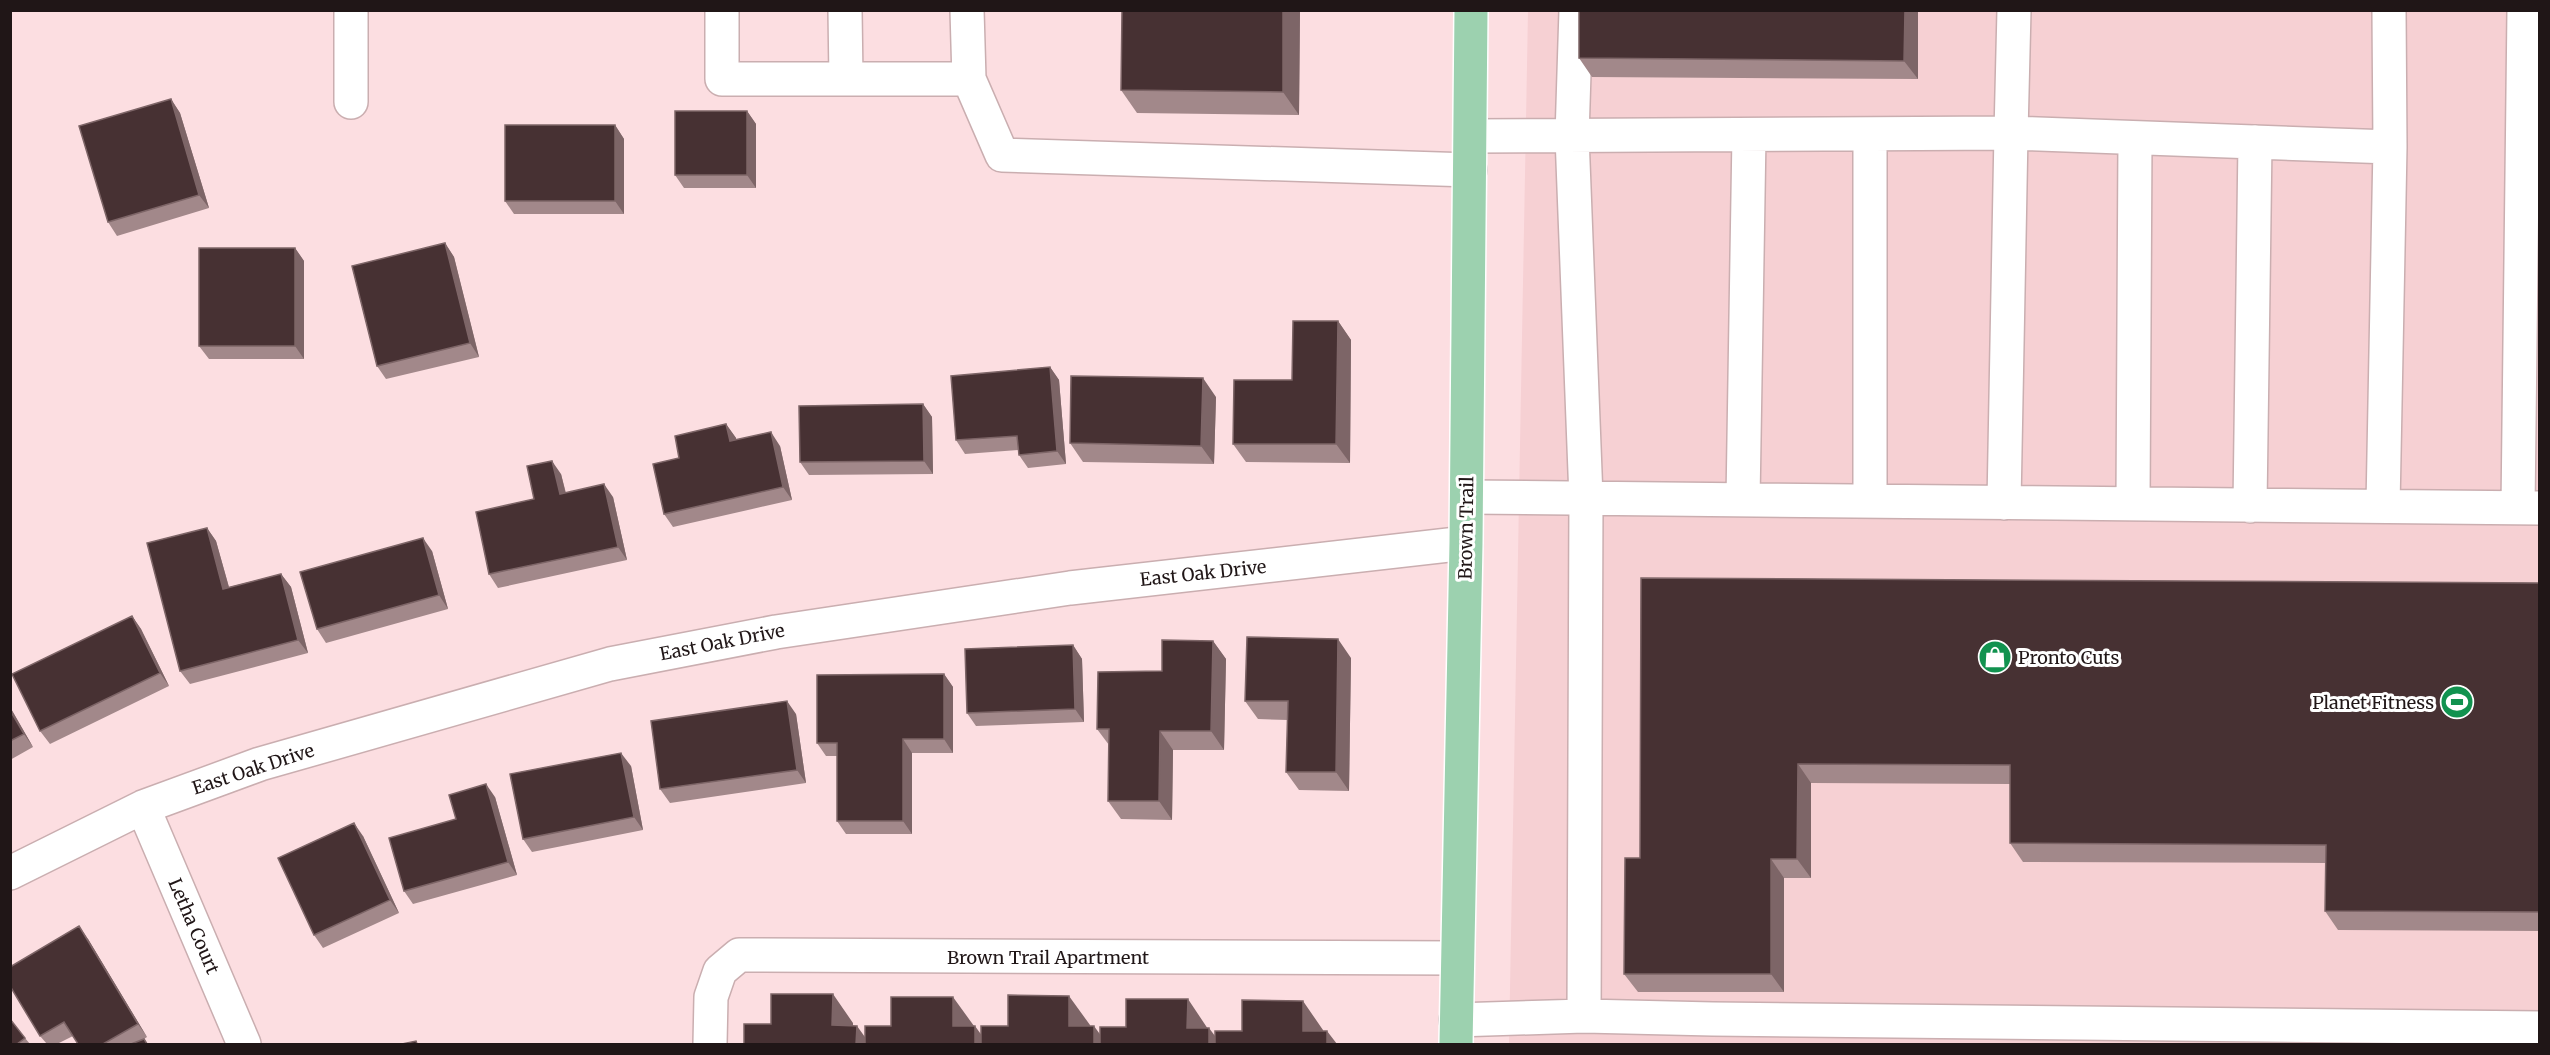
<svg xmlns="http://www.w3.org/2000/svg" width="2550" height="1055" font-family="Merriweather,serif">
<rect width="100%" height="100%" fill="#fcdee1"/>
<path fill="#f6d0d3" d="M1528,11h1011v1033h-1030z"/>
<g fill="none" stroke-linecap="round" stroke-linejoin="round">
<g stroke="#caaeb0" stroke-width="36">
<path id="minor" d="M722,10v69h247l33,76 468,15
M845,10l1,69
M967,10l2,69
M351,102v-92
M1870,134v367
M1470,136l541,-3 3,-123
M1467,497l1073,11
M1743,500l6,-365
M2004,503l7,-370 379,14
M2133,504l2,-366
M2250,506l5,-364
M2383,506l7,-359 -1,-137
M2518,508l6,-498
M143,807l101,237
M10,873l133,-66 117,-43 350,-100 166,-32 294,-44 396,-45
M1584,1016l129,3 827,9
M1456,1020l128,-4 2,-518 -14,-362 4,-126
M710,1044l1,-47 9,-26 19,-16 718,3"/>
</g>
<g stroke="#fff" stroke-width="36">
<path id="major" d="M1456,1044l10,-501 5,-533"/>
</g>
<use href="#minor" stroke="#fff" stroke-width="33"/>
<use href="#major" stroke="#9cd1af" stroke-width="33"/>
</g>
<path fill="#a2888a" d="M1300,10l-1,105 -162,-2 -16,-23z
M1579,10h339v69l-326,-2 -13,-19z
M171,99l9,14 29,95 -92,28 -9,-14z
M747,111l9,13v64h-72l-9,-13z
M615,125l9,14v75h-110l-9,-13z
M445,243l9,14 25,100 -93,22 -9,-13z
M295,248l9,13v98h-95l-10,-13z
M1338,321l13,19 -1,123 -104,-1 -13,-18 59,-64z
M1050,367l9,13 7,84 -38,4 -9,-13 -1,-5 -53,4 -9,-14z
M1216,397l-2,67 -131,-2 -13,-19z
M923,404l9,13 1,57 -124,1 -9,-13z
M726,424l10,14v2l44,6 12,54 -119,27 -9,-13 15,-56z
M561,474l5,19 47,4 14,63 -129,28 -9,-14 45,-75z
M207,528l9,13 13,46 52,-13 10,13 17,66 -118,31 -10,-13z
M432,551l16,58 -122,34 -9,-14z
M1641,578l899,5v348l-202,-1 -13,-19 1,-48 -303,-1 -13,-19v-59l-199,-1v95h-27v114h-146l-14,-18 16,-116z
M132,616l9,13 28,57 -119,58 -10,-13z
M1213,641l13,18 -2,91h-51l-1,70 -51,-1 -13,-18 1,-56 -12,-16 65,-58z
M1073,645l9,14 2,63 -108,4 -9,-13z
M1351,658l-2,133 -50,-1 -13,-18 2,-52 -30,-1 -13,-18z
M944,674l9,13v66h-41v81h-66l-9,-13v-65h-11l-9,-13z
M10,707l23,40 -23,13z
M796,714l10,69 -136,20 -10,-14z
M631,766l12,64 -111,22 -9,-13z
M495,797l22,78 -104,29 -9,-13 52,-72z
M363,836l36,77 -76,35 -9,-13z
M88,939l59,98 -3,2 4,5h-70l-5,-8 -16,8h-10l-7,-8z
M25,1038l5,6h-20z"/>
<path fill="#7d6567" d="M1283,10h17l-1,105 -16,-23z
M1905,10h13v69l-14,-18z
M171,99l9,14 29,95 -10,-13z
M747,111l9,13v64l-9,-13z
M615,125l9,14v75l-9,-13z
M445,243l9,14 25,100 -9,-14z
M295,248l9,13v98l-9,-13z
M1338,321l13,19 -1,123 -14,-19z
M1050,367l9,13 7,84 -9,-13z
M1203,378l13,19 -2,67 -13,-18z
M923,404l9,13 1,57 -9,-13z
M726,424l10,14 3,16 -9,-13z
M771,432l9,14 12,54 -9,-13z
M552,461l9,13 8,33 -9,-13z
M604,484l9,13 14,63 -9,-13z
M207,528l9,13 17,61 -10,-13z
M423,538l9,13 16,58 -9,-14z
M281,574l10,13 17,66 -10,-13z
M132,616l9,13 28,57 -9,-13z
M1338,639l13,19 -2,133 -13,-19z
M1213,641l13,18 -2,91 -13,-19z
M1073,645l9,14 2,63 -9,-13z
M944,674l9,13v66l-9,-14z
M787,701l9,13 10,69 -9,-13z
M10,707l23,40 -9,-13 -14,-24z
M1160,731l13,19 -1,70 -13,-19z
M903,739l9,14v81l-9,-13z
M621,753l10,13 12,64 -9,-13z
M1798,764l13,19v95l-14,-19z
M486,784l9,13 22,78 -9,-13z
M354,823l9,13 36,77 -9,-13z
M1771,859l13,19v114l-13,-18z
M79,926l9,13 59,98 -9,-13z
M833,994l20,29v21l-21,-19z
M1069,996l21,29v19l-21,-18z
M953,997l21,29h-21z
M1188,999l20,30 -21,-1z
M1303,1001l20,29v14l-20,-13z
M857,1026l13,18h-14z
M975,1026l13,18h-13z
M1094,1026l13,18h-13z
M1209,1028l12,16h-12z
M1327,1031l10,13h-10z"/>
<path fill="#473133" stroke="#7d6567" stroke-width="1.5" d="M1122,10h161v82l-162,-2z
M1579,10h326l-1,51 -325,-3z
M171,99l28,96 -91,27 -29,-96z
M675,111h72v64h-72z
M505,125h110v76h-110z
M445,243l25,100 -93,23 -25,-100z
M199,248h96v98h-96z
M1293,321h45l-2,123h-103l1,-64h58z
M1050,367l7,84 -38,4 -2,-19 -61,4 -5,-64z
M1071,376l132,2 -2,68 -131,-3z
M923,404l1,57 -124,1 -1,-56z
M726,424l4,17 41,-9 12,55 -119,27 -11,-50 26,-6 -4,-22z
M552,461l8,33 44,-10 14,63 -129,27 -13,-62 58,-13 -7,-33z
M207,528l16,61 58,-15 17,66 -118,31 -33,-128z
M423,538l16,57 -122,34 -17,-57z
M1641,578l899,5v329l-215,-1 1,-66 -316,-2v-78l-212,-1 -1,95h-26v115h-147l1,-116h15z
M132,616l28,57 -120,58 -28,-57z
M1247,637l91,2 -2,133h-50l2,-71h-43z
M1162,640l51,1 -2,90h-51l-1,70h-51l1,-72h-12l1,-57 64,-1z
M1073,645l2,64 -108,4 -2,-64z
M944,674v65h-41v82h-66v-78h-20v-68z
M787,701l10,69 -137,19 -9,-68z
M10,710l14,24 -14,7z
M621,753l13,64 -111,22 -13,-65z
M486,784l22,78 -104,29 -15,-53 67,-19 -7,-24z
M354,823l36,77 -76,35 -36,-77z
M79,926l59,98 -35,20h-25l-14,-22 -24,14 -30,-50v-19z
M771,994h62l-1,31 25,1 -1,18h-112v-20h27z
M1008,995l61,1v30h25v18h-113v-18h27z
M891,997h62v29h22v18h-110v-18h26z
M1126,999h62l-1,29h22v16h-109v-17h26z
M1242,1000l61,1v30h24v13h-112v-13h27z
M10,1019l15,19 -8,6h-7z
M144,1039l3,5h-16z
M416,1041l1,3h-15z"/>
<defs>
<g id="shop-disc" transform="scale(1.725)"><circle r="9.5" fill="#11924f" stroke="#fff"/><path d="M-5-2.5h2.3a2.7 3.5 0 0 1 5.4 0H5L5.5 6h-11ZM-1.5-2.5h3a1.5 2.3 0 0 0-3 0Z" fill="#fff"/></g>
<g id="stadium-disc" transform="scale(1.725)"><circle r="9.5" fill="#11924f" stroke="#fff"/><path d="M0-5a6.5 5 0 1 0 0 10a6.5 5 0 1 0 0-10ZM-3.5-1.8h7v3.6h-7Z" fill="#fff"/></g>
</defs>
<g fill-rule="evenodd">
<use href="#shop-disc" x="1995" y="657"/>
<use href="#stadium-disc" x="2457" y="702"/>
</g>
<g text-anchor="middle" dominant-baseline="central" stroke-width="6" stroke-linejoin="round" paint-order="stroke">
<g font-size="18" fill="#201617" stroke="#fff">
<text transform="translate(1466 528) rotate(-89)">Brown Trail</text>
<text transform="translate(1203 573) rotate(-6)">East Oak Drive</text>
<text transform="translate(722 642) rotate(-11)">East Oak Drive</text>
<text transform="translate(253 769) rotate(-18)">East Oak Drive</text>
<text transform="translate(194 926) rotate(67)">Letha Court</text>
<text x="1048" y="957">Brown Trail Apartment</text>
</g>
<g font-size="18" fill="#201617" stroke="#fff" text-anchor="start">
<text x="2018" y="657">Pronto Cuts</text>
<text x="2434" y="702" text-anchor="end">Planet Fitness</text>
</g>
</g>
<rect width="2550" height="1055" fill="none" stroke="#201617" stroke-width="24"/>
</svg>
